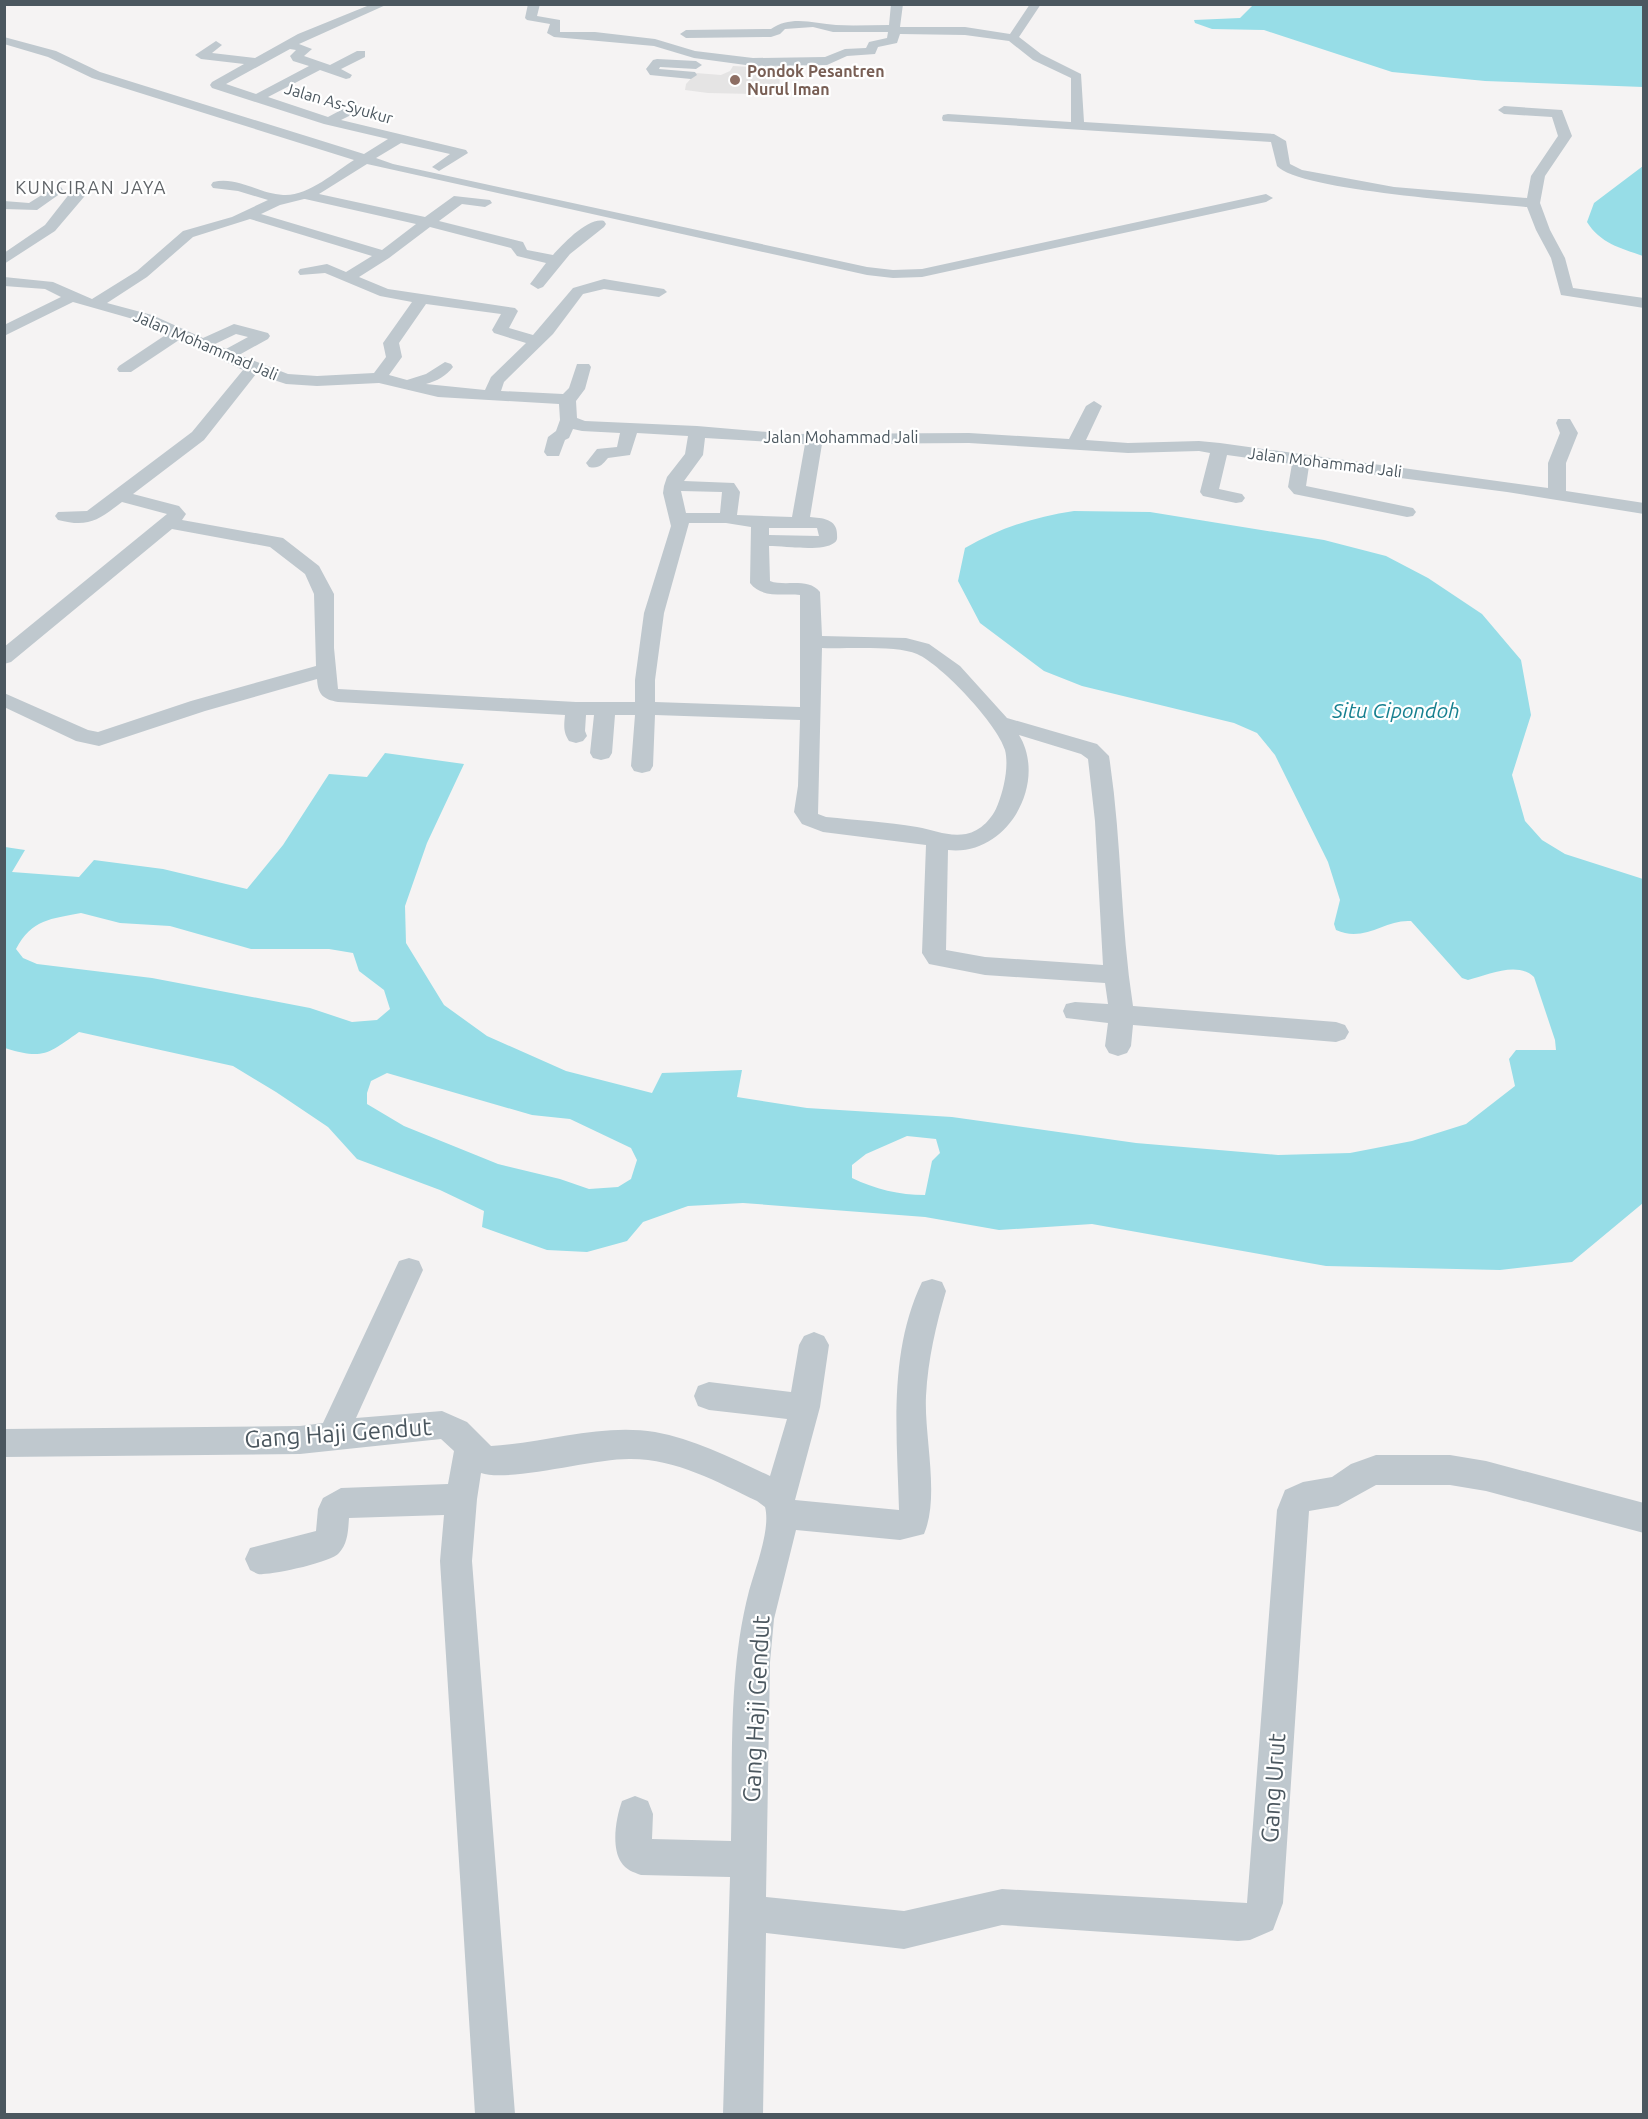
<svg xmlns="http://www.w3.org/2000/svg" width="1648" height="2119" font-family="Ubuntu,sans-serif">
<rect width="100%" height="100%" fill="#f5f3f3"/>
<path fill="#e5e4e4" d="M753,62l29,1 -3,23 -11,6 -14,-1 -1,3 -45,-1 -23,-3 1,-6 10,-11 25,2 9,-4 3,-5 19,1z"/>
<path fill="#97dde7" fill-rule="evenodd" d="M1254,4l389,1v82l-158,-6 -93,-9 -128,-42 -52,-1 -17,-6 -1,-3 46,-2z
M1643,166v90c-23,-8 -43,-13 -56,-34l7,-19z
M1074,511l76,1 174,28 62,16 42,22 54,36 39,46 10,55 -19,60 13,46 17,19 23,14 78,25v324l-71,59 -72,8 -174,-4 -234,-42 -93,6 -74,-13 -182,-14 -55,3 -45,16 -16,19 -40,11 -40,-2 -65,-23 2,-16 -44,-21 -83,-31 -29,-32 -52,-35 -43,-26 -154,-34c-31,22 -36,28 -74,16v-201l20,3 -13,22 67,5 15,-17 69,9 84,20 36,-44 46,-71 38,3 18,-24 79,11 -37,79 -22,63 1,37 38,62 43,31 79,35 86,22 10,-20 80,-3 -5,27 70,11 145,9 184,26 142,12 72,-2 62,-12 54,-17 49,-38 -6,-27 7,-9h40l-1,-10 -21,-63c-17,-16 -46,-2 -66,3l-6,-2 -51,-57c-26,-2 -46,22 -75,9l-2,-6 6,-24 -12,-38 -53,-107 -18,-22 -23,-10 -152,-37 -38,-15 -64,-48 -22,-42 7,-33c35,-20 69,-31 109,-37zM81,913l39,10 50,3 81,23h78l24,4 6,18 25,19 6,19 -13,11 -25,2 -42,-14 -158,-30 -115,-14 -14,-6 -7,-9c16,-30 35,-30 65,-36zM387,1073l145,42 38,4 61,29 6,12 -6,19 -13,8 -29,2 -29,-10 -62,-15 -94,-38 -37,-22v-11l4,-12zM907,1136l29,3 4,14 -8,8 -7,34c-26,0 -50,-6 -73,-17v-13l14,-11z"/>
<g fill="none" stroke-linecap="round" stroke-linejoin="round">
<path fill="#bfc8ce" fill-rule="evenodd" d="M372,4h16l-89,40 13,5 -8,7 26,9 27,-14h8v6l-24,12 11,6 -2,3 -4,1 -26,-9 -52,27 60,20c15,-8 30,-18 44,-6l-6,4 -9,-3 -16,8 125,30 2,3 -29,18 -7,-4 18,-13 -49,-11 -25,15 17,6 474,103 26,3 29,-1 344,-75 7,4 -7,4 -344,75 -29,1 -26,-3 -500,-111 -48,30 106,23 29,-21 36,4 2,3 -7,4 -23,-3 -23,17 84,21 4,8 26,5c10,-11 35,-38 51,-34l2,3 -2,3 -34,27 -27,33 -5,2 -8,-5 16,-21 -29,-7 -6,-8 -81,-21 -41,31 -30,19 29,12 127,19 3,3 -9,17 24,7 40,-47 31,-9 60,10 3,3 -8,5 -55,-8 -21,5 -30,40 -49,48 -3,9 62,3 6,-6 8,-24h12l2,3 -6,22 -9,12 1,17 8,3 112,5 94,8 178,-1 100,6 17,-33 8,-5 8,5 -16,34 42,3 71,-2 21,2 328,45v-25l12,-30 -4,-10 2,-4h12l8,14 -12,30v28l78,12v11l-137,-22 -198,-26 -3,20 107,22 3,4 -3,4 -6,1 -113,-23 -6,-7 4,-23 -65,-9 -8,34 23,5 3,4 -3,4 -6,1 -33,-7 -3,-4 10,-39 -11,-2 -71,2 -159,-10 -147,1 -12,73c12,1 27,2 27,17 0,4 1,6 -3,9 -12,9 -49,3 -65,3l1,35c15,6 38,-4 50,11l2,44 84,2 23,6 31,22 47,52 90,26 12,12c13,83 11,167 24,250l203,16 9,3 4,7 -4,7 -9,3 -203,-17 -2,21 -4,7 -9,3 -9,-3 -4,-7 3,-23 -42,-5 -3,-7 3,-7 9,-2 33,2 -3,-21 -120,-8 -56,-11 -7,-11 4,-108 -103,-13 -21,-8 -8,-12 4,-26 2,-66 -145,-5 -2,51 -3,5 -8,2 -8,-2 -3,-5 4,-51h-20l-3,38 -3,5 -8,2 -8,-2 -3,-5 4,-38h-8l-1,16 2,5 -4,5 -7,2 -7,-2c-6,-9 -5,-16 -4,-26l-227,-13c-15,-3 -20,-7 -21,-23l-112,32 -106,35 -23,-5 -72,-34v-14l84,37 10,2 93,-31 125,-35 -2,-72 -9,-20 -35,-27 -98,-18 -161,133 -7,2v-17l163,-133 -45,-12c-24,18 -33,26 -64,18l-3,-4 3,-4 29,-1 105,-79 51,-62 -64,-30 -48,32h-12l-2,-3 2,-3 48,-32 -27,-13 -67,-19 -69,34v-11l57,-28 -16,-8 -41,-3v-9l49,5 39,17 45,-28 46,-40 49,-14 36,-17 -30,-9 -25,-3 -2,-3 2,-3c25,-6 46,12 70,13 24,2 52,-23 71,-35l-262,-82 -44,-21 -44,-13v-7l52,14 44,21 264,82 24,-15 -64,-15 -112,-36 -2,-3 2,-3 32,-18 -43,-5 -6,-4 21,-14 6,4 -10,8 43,5 43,-24zM290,49l6,1 -6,6 3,5 16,5 -53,28 -30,-10zM304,199h1l111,25 -34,26 -121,-36 19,-9zM250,219l122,37 -26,16 -19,-8 -27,5 -2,3 2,3 25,-2 55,23 32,6 -29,41 3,14 -12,16 -57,3 -29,-2 -49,-19 29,-16 2,-3 -2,-3 -34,-9 -31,14 -51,-23 -45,-12 40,-26 46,-40zM426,304l75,10 -9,16 2,3 32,10 -35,34 -6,13 -59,-6c11,-3 20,-8 27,-17l-2,-3 -6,-2 -19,12 -19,6 -18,-5 13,-18 -3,-14zM236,334l12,3 -22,12 -11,-5zM256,374l30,10 31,2 62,-3 59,14 121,7 1,16 -4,11 -8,6 -4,15 3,4h12l6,-16 4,-2 4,-9 9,2 38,2 -3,14 -20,2 -11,14 3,4c10,2 13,-2 19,-9l22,-3 7,-22 51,3 -3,18 -18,23 -3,9 -1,7 8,33 -27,87 -9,67v22h-59l-238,-13 -4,-41v-54l-15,-28 -36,-28 -101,-18 4,-6 -7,-8 -46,-12 71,-54zM705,438l100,6 -13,73 -55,-2 3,-23 -6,-9 -50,-2 19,-26zM681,491l41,1 -2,21h-34zM689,523h37l25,4 -1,56c12,16 34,10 50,12v112l-145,-5v-22l9,-67zM769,528h48l2,8 -50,-1zM822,648c24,1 75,-3 95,6 25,11 81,71 88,96 4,16 -1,39 -7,54 -5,14 -17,27 -32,30 -18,3 -32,-4 -49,-7 -30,-5 -61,-7 -91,-10l-8,-3zM1019,735l62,19 7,5 7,62 8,144 -118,-8 -39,-7 2,-100c60,7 100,-68 71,-115z
M528,4h12l-3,12 23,4v12h35l60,7 40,12 58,7 72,-1 20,-8 21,-1 3,-6 18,-4 1,-6h-55l-20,-5 -28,2 -5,5 -9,3 -85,1 -6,-4 6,-4 85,-1c19,-14 43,-6 65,-4 17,1 35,0 53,0l2,-21h12l-3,23h65l45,7 20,-30h11l-22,33 22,17 40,20 3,48 190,12 12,7 4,23 12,6 92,17 133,11 4,-22 27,-40 -6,-19 -48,-3 -6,-4 6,-4 58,4 10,26 -27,40 -5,27 10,27 15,28 8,30 71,10v10l-83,-13 -10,-37 -15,-28 -9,-23c-41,-4 -227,-16 -250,-41l-6,-24 -328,-21 -1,-3 1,-3 5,-1 123,8v-44l-38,-18 -24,-19 -44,-6 -65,-1 -3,9 -19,4 -3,7 -28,2 -20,9 -74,1 -59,-8 -40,-12 -100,-9 -7,-4 3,-9 -23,-4 -2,-2z
M657,59l39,2 6,4 -6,4 -36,-2 -1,2 36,3 2,3 -6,4 -41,-4 -4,-6 7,-9z
M56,186l5,1 2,3 -2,3 -24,17 -33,-1v-8l25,2z
M82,187l7,4 -34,40 -51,33v-11l41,-28 25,-32z
M409,1258l10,3 4,9 -67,148 86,-7 25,11 24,24c54,-3 110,-23 164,-14 40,7 78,27 115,44l17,-57 -78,-9 -11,-4 -4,-10 4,-10 11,-4 82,10 8,-47 5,-9 10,-4 10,4 5,9 -9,62 -25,93 104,10c-2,-76 -11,-157 23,-228l10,-3 10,3 4,9c-10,34 -18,68 -20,105 -2,40 14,101 -2,138l-24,6 -104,-10 -22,89 -4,43 -4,235 138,14 98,-22 245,14 30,-393 8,-20 18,-8 29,-5 19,-13 25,-9h74l36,6 158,42v30l-158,-42 -36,-6h-74l-38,21 -29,5 -26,392 -10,27 -23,10 -12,1 -236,-16 -98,24 -138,-16 -3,181h-40l7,-237 -89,-2c-8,-3 -15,-5 -20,-13 -10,-16 -5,-44 1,-61l13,-5 13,5 5,13 -1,25 79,2c2,-83 -3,-170 18,-250 6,-22 22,-62 16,-84l-8,-6c-40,-19 -80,-42 -126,-42 -36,-1 -123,24 -150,14l-4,26 -5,62 43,553h-40l-35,-553 4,-46 -95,3c-1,13 -1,25 -10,35 -7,9 -63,21 -76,21 -5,1 -9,-2 -13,-4l-5,-11 5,-11 66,-17 2,-22 5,-11 18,-10 107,-4 6,-33 -13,-12 -141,15 -296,3v-28l296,-3 23,-3 76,-162z"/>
</g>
<circle fill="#8d6e63" stroke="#fff" stroke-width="2" cx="735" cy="80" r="6"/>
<g text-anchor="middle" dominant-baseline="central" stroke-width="4.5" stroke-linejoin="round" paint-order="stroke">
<g font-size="16" font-weight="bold" fill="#785e54" stroke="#fff" text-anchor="start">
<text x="747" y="71">Pondok Pesantren<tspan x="747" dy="18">Nurul Iman</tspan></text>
</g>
<g font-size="16" fill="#4b575f" stroke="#fff">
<text transform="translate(339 103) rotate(16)">Jalan As-Syukur</text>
<text transform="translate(206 345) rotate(23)">Jalan Mohammad Jali</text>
<text x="841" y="437">Jalan Mohammad Jali</text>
<text transform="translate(1325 462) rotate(7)">Jalan Mohammad Jali</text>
</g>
<g font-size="18" letter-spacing="1.5" fill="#5f6367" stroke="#fff">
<text x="91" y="187">KUNCIRAN JAYA</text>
</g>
<g font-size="21" font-style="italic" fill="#178090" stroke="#fff">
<text x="1396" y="710">Situ Cipondoh</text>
</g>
<g font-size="24" fill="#4b575f" stroke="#fff">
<text transform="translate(338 1433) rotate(-4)">Gang Haji Gendut</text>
<text transform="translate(756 1709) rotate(-87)">Gang Haji Gendut</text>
<text transform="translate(1273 1788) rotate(-86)">Gang Urut</text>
</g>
</g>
<rect width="1648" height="2119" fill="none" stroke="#4b575f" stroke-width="12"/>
</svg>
